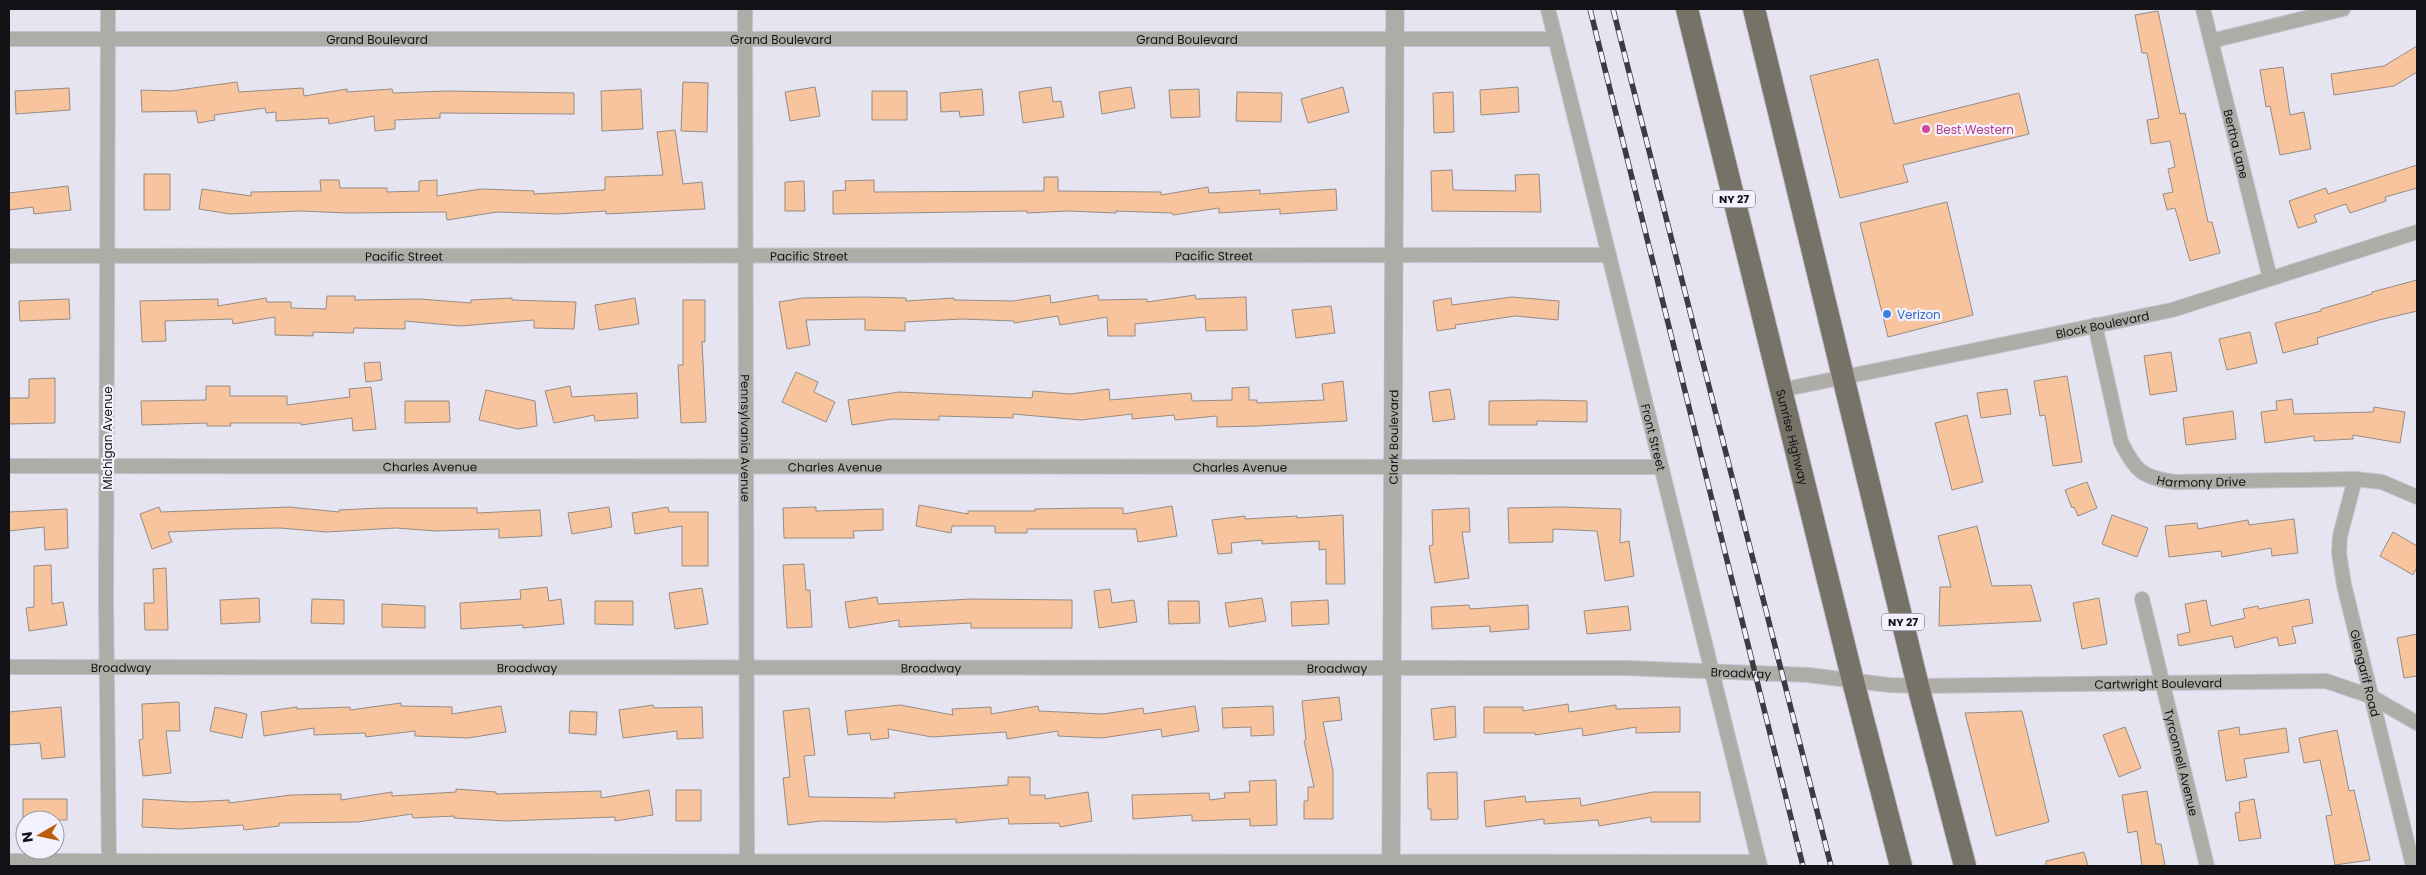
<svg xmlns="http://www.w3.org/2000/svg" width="2426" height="875" font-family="Poppins,sans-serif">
<rect width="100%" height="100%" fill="#e6e4f1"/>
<path fill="#f7c49d" stroke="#968c84" d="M2158,11l22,103 5,-1 23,109h4l8,31 -30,8 -15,-53 -8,2 -4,-16 10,-2 -5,-23 7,-2 -5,-26 -19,3 -4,-24 12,-2 -12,-65h-5l-7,-38z
M2417,46v26l-23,14 -60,9 -3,-21 53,-8z
M1878,59l16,65 125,-31 10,41 -126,31 5,17 -68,16 -30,-122z
M2283,67l7,48 14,-3 7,37 -31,6 -10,-49 -4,1 -6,-37z
M237,82l2,10 64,-4 1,8 43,-7v3l45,-3 1,4 54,-2 127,2v21l-134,-1v5l-45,2v9l-20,2 -1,-15 -45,8 -1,-6 -52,3v-9l-10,1 -1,-5 -51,7 1,5 -17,3 -2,-12 -54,1 -1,-22 30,1z
M683,82l25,1 -1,49 -26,-1z
M815,87l5,29 -30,5 -5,-29z
M1051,87l2,15 8,-1 3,16 -41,6 -4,-31z
M1131,87l4,21 -33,6 -3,-22z
M1343,87l6,25 -41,11 -7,-24z
M1518,87l1,25 -38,3 -1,-25z
M69,88l1,22 -54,4 -1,-23z
M641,89l2,40 -41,2 -1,-40z
M982,89l2,26 -24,2 -1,-6 -18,1 -1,-19z
M1199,89l1,28 -29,1 -2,-28z
M872,91h35v29h-35z
M1237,92l45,1 -1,29 -45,-1z
M1453,92l1,40 -20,1 -1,-40z
M675,130l8,54 19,-2 3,27 -99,5v-3l-49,3 -60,-2 -50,8 -1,-8 -98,1 -48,-2 -70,3 -31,-5 3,-20 49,7v-4l70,-1 -1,-11h19l1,8h47v4l32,-1v-10l18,-1v16l44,-7 53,2v3l71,-4v-13l58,-2 -6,-43z
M2417,165v23l-32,9 1,4 -36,12 -4,-9 -32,11 3,7 -19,6 -9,-27 37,-13 2,6z
M1452,170l1,20 63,1 -1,-16 24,-1 2,38 -109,-1 -1,-40z
M144,174h26v36h-26z
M1044,177h14v14l103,1v3l47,-8 1,6 51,-3v4l76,-5 1,21 -57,4v-5l-61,4v-5l-46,7 -1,-2 -56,-2v2l-48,-2 -41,2v-2l-194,3v-23l13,-1 -1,-9 29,-1v12l170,-1z
M804,181l1,30h-20v-29z
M68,186l3,24 -37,4 -1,-7 -24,3v-17z
M1947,202l26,113 -85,22 -28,-114z
M2417,280v31l-38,9 -62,18 1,6 -35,9 -8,-30 46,-12v-2l51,-15v-2z
M1050,295l1,8 47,-8 1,5 48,-1v3l48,-7 1,4 50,-2 1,33 -41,1 -1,-14 -70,7v12h-27l-1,-19 -47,8 -2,-9 -44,7v-2l-52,-2 -57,3v9l-40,-1v-11l-59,1 4,25 -23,4 -8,-47 24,-4 61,-1 42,1v3l48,-3v2l59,1z
M327,296h28v4l65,-1 51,4v-3l41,-2v2l64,2 -2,27 -40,-1v-8l-74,6 -55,-5v8l-51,-1 -1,5 -40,-1v4l-38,-1v-18l-42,7 -1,-5 -67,2 1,20 -24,1 -2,-41 78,-2v7l48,-8 1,4h24v6l35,1z
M1512,297l47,4 -1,19 -43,-4 -60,9 1,3 -19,3 -4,-30 18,-3 1,7z
M635,298l4,26 -40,6 -4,-25z
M69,299l1,20 -50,2 -1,-20z
M683,300h22v42h-3l4,80 -25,1 -3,-58h5z
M1331,306l4,27 -39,5 -4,-28z
M2250,332l7,31 -30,7 -8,-31z
M2171,352l6,39 -27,4 -6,-39z
M380,362l2,18 -16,2 -2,-19z
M796,372l22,10 -4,10 21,10 -9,20 -44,-20z
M2067,376l15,86 -29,4 -8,-51 -5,1 -6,-35z
M55,378v45l-46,1v-26h20v-19z
M1343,381l4,40 -89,5 -41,1v-11l-42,4 -1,-5 -42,4v-5l-51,6 -68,-6v4l-74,-2v4l-47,-1 -40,6 -4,-25 51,-8 133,6 1,-7 37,3 39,-5 1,11 81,-7 1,8 40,-1v-12l17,-1v13h8v3l67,-3 -2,-16z
M206,386h24v10h57v9l63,-8 -1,-8 22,-2 5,42 -23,2 -1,-13 -51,7v-2h-71l1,3h-24v-3l-65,2 -1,-24 65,-1z
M570,386l2,11 65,-4 1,25 -43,3 -1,-6 -40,8 -9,-32z
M1450,389l5,30 -22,3 -4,-30z
M2007,389l4,25 -30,4 -4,-25z
M486,390l49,11 2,25 -19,3 -39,-9z
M2292,399l2,15 79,-2 1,-5 31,5 -5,31 -47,-8v4l-39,2v-5l-49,7 -4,-31 16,-2 -1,-9z
M1544,400l43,1v21l-50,-1v4h-48v-24z
M405,401h44l1,21 -45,1z
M2233,411l3,28 -50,6 -3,-27z
M1967,415l16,67 -31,8 -17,-67z
M2087,482l10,26 -19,8 -4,-9 -2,1 -7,-18z
M919,505l49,9v-3h67v-2l52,-1h36v6l49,-8 5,30 -39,6 -2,-13h-109v4h-32v-7h-43l-1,7 -35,-7z
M159,507l2,5 128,-5 50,5v-2l41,-2h97v5l63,-3 2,26 -43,2v-9l-63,2 -40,-3 -70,4 -46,-4 -47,1 -65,3 4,10 -20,7 -12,-35z
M609,507l3,20 -40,7 -4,-21z
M668,507l1,5h39v54h-26v-40l-47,8 -3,-21z
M816,507v4l67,-2v21l-30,1 1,7h-70l-1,-30z
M1563,507l58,2 -1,34 9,-2 5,35 -29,5 -8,-50 -44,-2v13l-44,1 -1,-35z
M1469,508l1,24h-8l7,46 -34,5 -6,-37 4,-1 -1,-35z
M67,509l1,39 -23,2 -1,-23 -35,4v-19z
M1343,515l2,69h-19v-35l-7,1v-9l-57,3v-4l-31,3 1,10 -14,1 -6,-34 33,-4v3l52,-3v2z
M2112,515l36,13 -11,29 -35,-13z
M2294,519l4,34 -26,3 -1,-8 -49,9 -1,-6 -52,6 -4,-31 32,-3 1,6 50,-9 1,5z
M1977,526l15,60 39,-1 10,36 -102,5 1,-39h11l-13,-51z
M2393,532l24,14v21l-4,8 -33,-19z
M804,564l2,26h4l2,37 -25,1 -4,-63z
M51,565l1,39 11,-2 4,23 -38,6 -3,-23 8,-1v-41z
M166,568l2,62h-23l-1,-27h10l-1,-34z
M547,587l2,14 12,-2 3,25 -41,4v-3l-62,4 -1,-26 61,-4 -1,-9z
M702,588l6,36 -33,5 -6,-36z
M1110,589l2,14 22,-3 3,22 -38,6 -5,-37z
M877,597l1,7 93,-5 101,1v28h-101v-5l-72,4v-7l-50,8 -4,-26z
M259,598l1,24 -39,2 -1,-24z
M1262,598l4,23 -37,6 -4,-24z
M2099,598l8,46 -25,5 -9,-46z
M312,599l32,1v24l-33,-1z
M2309,599l4,24 -21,4 4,16 -17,3 -2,-9 -42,11 -3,-12 -53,10 -2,-11 13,-3 -5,-28 21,-4 5,26 34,-8 -2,-9 15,-3 1,3z
M1328,600l1,24 -37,2 -1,-24z
M595,601h38v24l-38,-1z
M1168,601h31l1,22 -31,1z
M382,604l43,2v22l-43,-1z
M1469,605l1,4 58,-4 1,24 -39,3v-6l-58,3 -1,-22z
M1628,606l3,24 -44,4 -3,-23z
M2417,634v42l-13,2 -7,-40z
M1339,697l3,23 -19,2 10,49v48h-29v-18h4v-14h6l-10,-46 2,-1 -4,-39z
M179,702l1,29h-14l5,42 -28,3 -4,-36 4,-1 -1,-35z
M401,703v3l51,1v7l49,-8 5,26 -38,6 -53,-2v-5l-49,6 -1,-4 -51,2v-7l-50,8 -3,-24 36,-5v2l53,-2v3z
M1568,704l1,8 47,-7v4l64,-2v25l-44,1v-6l-53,9 -1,-8 -47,7v-2h-51v-26h39v4z
M653,705l1,3 48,-1 1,31 -26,1v-8l-54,7 -4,-28z
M900,705l53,10 -1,-6 39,-2v7l47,-8 1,5 64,3 40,-6 1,6 51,-8 4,25 -37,6 -1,-8 -59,9 -44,-2v-5l-51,8 -1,-7 -74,5 -44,-8 1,9 -18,2 -1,-7 -22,2 -3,-24z
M1273,706l1,29 -23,1v-9l-28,1 -1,-20z
M1455,706l1,31 -22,3 -3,-31z
M61,707l4,50 -23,2 -2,-16 -31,2v-33z
M215,707l32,7 -5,24 -32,-7z
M809,708l6,47 -11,1 5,41 86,1 -1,-5 114,-8v-8h22v18h15v4l43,-7 4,29 -32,6 -1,-4 -50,1 -1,-6 -52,5v-4l-71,3 -64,-1 -33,4 -5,-47 7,-1 -7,-66z
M570,711l27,1 -1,23 -27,-2z
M2022,711l27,111 -53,14 -31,-123z
M2125,727l16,41 -22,9 -16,-42z
M2239,727l1,8 46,-7 3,24 -45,7 3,18 -21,4 -8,-50z
M2337,730l12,61 5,-1 16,70 -35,5 -9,-49 6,-1 -12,-55 -16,3 -5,-25z
M1457,772l1,47 -27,1v-11h-3l-1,-36z
M1276,780l1,45 -27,1v-7l-58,2v-6l-59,4 -1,-24 77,-2 1,7 15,-2 -1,-5 26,-1 -1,-11z
M456,789l40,3v2l105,-3v7l48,-8 4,25 -38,6v-4l-109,4 -52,-3v-2l-41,2 -1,-4 -54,8 -79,1v3l-35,4 -1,-5 -63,4 -38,-2 1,-28 48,3 38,-2v3l62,-8 50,-1v6l51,-8v4l64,-4z
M676,790h25v31h-25z
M2147,791l9,53h5l4,22h-23l-5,-35 -9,2 -6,-38z
M1653,792h47v30h-49v-5l-52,9 -1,-6 -54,4v-5l-58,8 -2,-26 41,-5 1,6 54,-4 1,8z
M23,799h44v21h-44z
M2254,799l7,39 -22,3 -4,-28 5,-1 -1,-10z
M2084,852l4,14h-42v-5z"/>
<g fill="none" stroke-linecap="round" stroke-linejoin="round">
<g stroke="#c4c2ce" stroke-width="16">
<g id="minor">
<path d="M108,9l-2,591 3,266"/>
<path id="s1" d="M745,9l2,857"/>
<path id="s2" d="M1548,9l212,857"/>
<path id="s3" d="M2203,9l67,269"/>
<path id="s4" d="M9,39h1546"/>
<path d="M2211,41l132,-32"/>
<path id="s5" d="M9,256l1600,-1"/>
<path id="s6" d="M2095,325l26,117c14,29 22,36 54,40l180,-3 27,3 35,15"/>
<path id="s7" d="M1781,390l391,-80 245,-78"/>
<path id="s8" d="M9,466l1652,1"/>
<path id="s9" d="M2355,479l-15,57 -1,17 5,32 69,281"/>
<path id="s10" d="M2142,599l65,267"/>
<path id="s11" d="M9,667l1616,1 183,7 81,10 29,1 408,-5 44,15 47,27"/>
<path d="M9,861l1750,1"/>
</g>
</g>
<g stroke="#c4c2ce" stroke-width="19">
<g id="tertiary">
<path id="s12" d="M1391,866l4,-857"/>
</g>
</g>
<g stroke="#c4c2ce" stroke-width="24">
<g id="trunk">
<path id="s13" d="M1687,9l166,672 48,185"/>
<path d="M1754,9l164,677 47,180"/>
</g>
</g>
<use href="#minor" stroke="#aeaca6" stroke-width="14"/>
<use href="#tertiary" stroke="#aeaca6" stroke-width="18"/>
<use href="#trunk" stroke="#767268" stroke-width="22"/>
<g stroke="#3c3b41" stroke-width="5.5">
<path id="rail" d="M1590,9l213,857
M1613,9l218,857"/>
</g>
<use href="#rail" stroke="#f3f1fe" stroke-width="4" stroke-dasharray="11" stroke-linecap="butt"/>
</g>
<circle fill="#d1479c" stroke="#f3f1fe" stroke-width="2" cx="1926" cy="129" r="5"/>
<circle fill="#3f7fe0" stroke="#f3f1fe" stroke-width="2" cx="1887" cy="314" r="5"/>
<g text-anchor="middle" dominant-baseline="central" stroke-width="4.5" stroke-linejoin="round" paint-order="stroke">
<g fill="#f3f1fe" stroke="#56555c" stroke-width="1">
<rect x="1713" y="190.5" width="42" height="17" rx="4"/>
<rect x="1882" y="613.5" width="42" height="17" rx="4"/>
</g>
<g font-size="11" font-weight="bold" fill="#131216">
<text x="1734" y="199">NY 27</text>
<text x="1903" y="622">NY 27</text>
</g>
<g font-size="12" fill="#131216" stroke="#f3f1fe">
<text stroke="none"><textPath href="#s4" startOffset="368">Grand Boulevard</textPath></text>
<text stroke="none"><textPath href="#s4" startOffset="772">Grand Boulevard</textPath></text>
<text stroke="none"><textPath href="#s4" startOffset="1178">Grand Boulevard</textPath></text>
<text stroke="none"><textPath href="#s3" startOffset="139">Bertha Lane</textPath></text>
<text stroke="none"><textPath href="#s5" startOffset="395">Pacific Street</textPath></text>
<text stroke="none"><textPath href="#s5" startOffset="800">Pacific Street</textPath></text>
<text stroke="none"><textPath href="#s5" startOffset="1205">Pacific Street</textPath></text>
<text stroke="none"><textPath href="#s7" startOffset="328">Block Boulevard</textPath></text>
<text stroke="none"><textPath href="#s12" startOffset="429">Clark Boulevard</textPath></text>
<text transform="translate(107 438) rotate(-90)">Michigan Avenue</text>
<text stroke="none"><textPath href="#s1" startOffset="429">Pennsylvania Avenue</textPath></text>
<text stroke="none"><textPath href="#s2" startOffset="441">Front Street</textPath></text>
<text stroke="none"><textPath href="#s13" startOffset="441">Sunrise Highway</textPath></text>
<text stroke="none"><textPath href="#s8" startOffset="421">Charles Avenue</textPath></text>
<text stroke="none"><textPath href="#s8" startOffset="826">Charles Avenue</textPath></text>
<text stroke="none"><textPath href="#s8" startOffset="1231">Charles Avenue</textPath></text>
<text stroke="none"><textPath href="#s6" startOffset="218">Harmony Drive</textPath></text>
<text stroke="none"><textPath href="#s11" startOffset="112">Broadway</textPath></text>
<text stroke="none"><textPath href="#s11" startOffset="518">Broadway</textPath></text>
<text stroke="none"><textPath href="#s11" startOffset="922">Broadway</textPath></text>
<text stroke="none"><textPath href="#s11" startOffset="1328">Broadway</textPath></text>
<text stroke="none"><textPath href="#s11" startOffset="1732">Broadway</textPath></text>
<text stroke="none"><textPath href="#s9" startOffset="199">Glengarif Road</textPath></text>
<text stroke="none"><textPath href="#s11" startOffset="2150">Cartwright Boulevard</textPath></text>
<text stroke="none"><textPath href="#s10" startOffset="168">Tyrconnell Avenue</textPath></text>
</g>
<g font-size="12" fill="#b23c85" stroke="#f3f1fe" text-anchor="start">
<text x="1936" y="129">Best Western</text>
</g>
<g font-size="12" fill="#366cbe" stroke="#f3f1fe" text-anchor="start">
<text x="1897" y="314">Verizon</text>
</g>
</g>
<rect width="2426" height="875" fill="none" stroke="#131216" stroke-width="20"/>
<g transform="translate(40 835) rotate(261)"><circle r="24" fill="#f3f1fe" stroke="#9998a1"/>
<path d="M0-4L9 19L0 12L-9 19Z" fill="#bc5f0a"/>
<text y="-8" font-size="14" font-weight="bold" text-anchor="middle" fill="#131216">N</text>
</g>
</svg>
